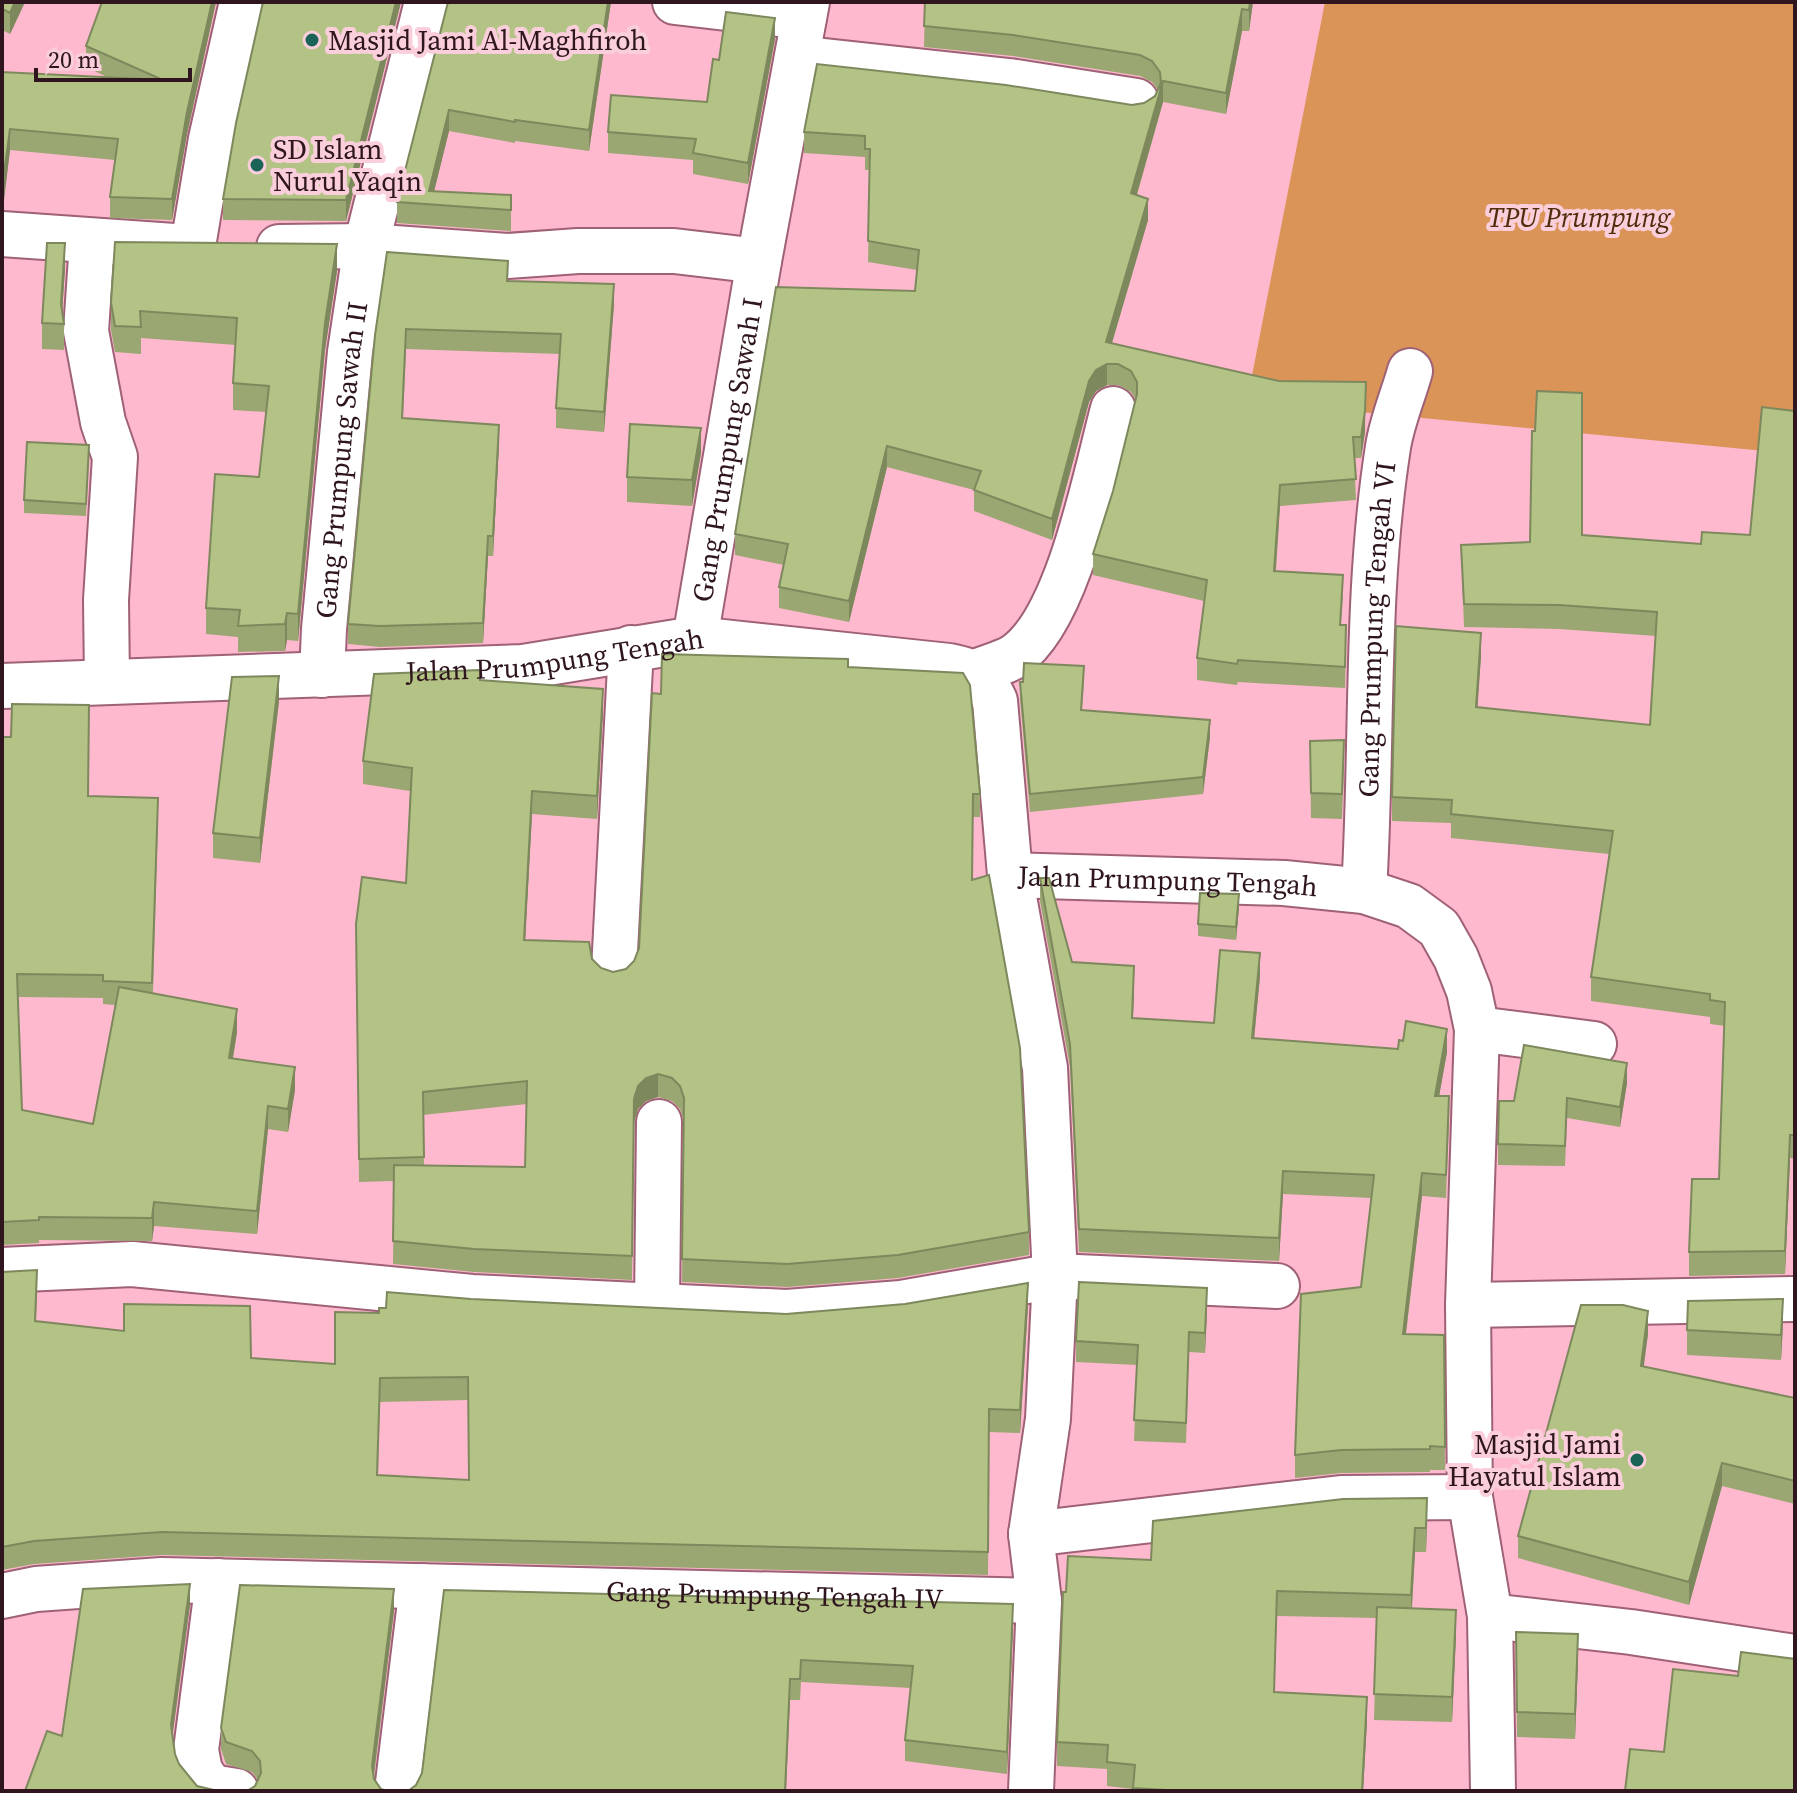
<svg xmlns="http://www.w3.org/2000/svg" width="1797" height="1793" font-family="'Source Serif 4',serif">
<rect width="100%" height="100%" fill="#feb9ce"/>
<path fill="#db9458" d="M1325,2h470v452l-548,-53z"/>
<g fill="none" stroke-linecap="round" stroke-linejoin="round">
<g stroke="#9f6175" stroke-width="48">
<g id="minor">
<path d="M675,2l129,15"/>
<path d="M797,58l212,23 127,20"/>
<path d="M2,234l172,12"/>
<path d="M92,242l-6,89 17,91 12,35 -9,143 1,82"/>
<path d="M193,246l18,-107 31,-137"/>
<path d="M279,247l87,-1 141,10 71,-5h96l85,10"/>
<path id="s1" d="M695,639l64,-378 48,-259"/>
<path d="M975,672c12,-5 29,-9 40,-16 54,-37 81,-184 98,-247"/>
<path id="s2" d="M322,675l2,-46 26,-277 16,-106 61,-244"/>
<path id="s3" d="M2,686l521,-19 172,-28 254,27c27,6 34,9 46,35l15,174 35,193 10,208 -7,143 -17,115"/>
<path id="s4" d="M1010,875l274,8 80,8 45,15 30,22 17,30 13,33 8,38 -9,276 2,192 20,119 3,175"/>
<path id="s5" d="M1364,891c9,-148 1,-297 24,-444 4,-26 15,-51 22,-76"/>
<path d="M614,970l17,-322"/>
<path d="M1477,1029l117,15"/>
<path d="M2,1270l130,-6 340,33 315,15 114,-9 154,-27 222,10"/>
<path d="M1468,1305l327,-6"/>
<path d="M657,1306l2,-184"/>
<path d="M218,1581l-22,169 4,21 11,16 25,4"/>
<path id="s6" d="M2,1596l34,-7 126,-9 877,21 -8,-67 310,-36 129,-1"/>
<path d="M1490,1616l141,16 164,25"/>
<path d="M397,1791l25,-205"/>
<path d="M1031,1791l8,-190"/>
</g>
</g>
<use href="#minor" stroke="#fff" stroke-width="44"/>
</g>
<path fill="#9aa772" fill-rule="evenodd" d="M2,2h23l-15,32 -8,-4z
M102,2h114l-29,132 -15,86 -62,-2v-21l5,-37 -105,-10 -8,59v-137l107,6 -23,-11v-21z
M401,2l-55,219 -123,-1v-21z
M448,2h163l-22,149 -74,-10v2l-66,-12 -15,60 77,4v36l-114,-8v-21z
M925,2h328l-4,29h-7l-16,83 -63,-12 -26,93 11,25 -36,123 167,38 87,1 -1,50 -4,26h-7l2,42 -76,6 -4,65 67,25 -2,29 5,21 -1,42 -107,-6 -1,3 -40,-5v-22l7,-57 -111,-26v-21l20,-63 23,-91 -5,-8 -13,-7h-11l-11,6 -7,11 -37,138 -78,-29v-21l-87,-23 -38,155 -70,-14v-21l5,-22 -49,-10v-21l180,-243 2,-21 -49,-8 2,-92h-5v-13l-61,-4v-21l340,-29 11,-7 3,-6 -6,-8 -12,-6 -127,-20 -89,-9z
M775,39l-27,145 -55,-10v-14l-85,-7v-21l99,-30 12,-42z
M65,269l-3,43 2,12v26l-22,-1v-26z
M337,271l-12,79 -27,291 -11,-1 -2,11 -47,1v-15l-32,-3v-26l53,-131 7,-65 -33,-2v-27l3,-38 -95,-7v16l-26,-2 -4,-22v-27z
M508,281l106,23 -10,128 -48,-4v-20l4,-54 -154,-5 -3,69 96,27 -6,111h-5l-5,87 -103,4 -32,-3v-20l27,-289z
M1795,411v748l-5,-1 -5,116 -96,2v-24l30,-73 6,-153 -15,-2v-7l-119,-16v-24l18,-123 -158,-16v-15l-59,-2v-24l89,-141 -4,51 173,18 6,-89 -97,-7 -95,-2 -3,-82 69,-3 52,-7 119,9 49,-9z
M701,453l-9,53 -65,-4v-25z
M89,458l-3,58 -62,-3v-13z
M848,667l132,127v23h-7v63l56,352v23l-131,23 -111,9 -105,-5 2,-161 -4,-12 -8,-8 -14,-4 -12,4 -8,8 -4,13 -2,158 -158,-8 -81,-8 1,-83 -35,1 -3,-258 50,-41 4,-92 -47,-7v-23l117,-81 123,32 -6,107 -65,-5 -7,126 67,19 9,9 12,4 13,-3 8,-8 5,-13 22,-254zM527,1104l-2,63 -101,-1 -1,-51z
M1020,682l64,1 -2,27 128,27 -7,57 -173,18 -10,-113z
M279,701l-19,162 -47,-5v-25z
M2,737l86,59 70,25 -5,172 84,39 -4,26 62,32 -7,42 -20,-3 -11,105 -103,-8 -2,15 -113,-1v3l-37,2zM18,997l85,1v6l12,1 -22,119 -71,-14z
M1310,741l34,24 -2,54 -31,-1z
M1040,878l32,84 62,27 -1,29 81,5 46,-47 -6,62 193,14 -8,44 10,23 -3,79 -24,-2 -16,138 38,1 1,135h-15v2l-89,1 -46,5v-23l66,-168 11,-89 -89,-4 -4,67 -200,-9 -9,-185 -30,-166z
M1239,907l-3,33 -38,-4v-12z
M1627,1083l-7,44 -53,-9 -2,48 -67,-1v-21l16,-43z
M2,1272l35,21 -1,29 215,36 84,6 44,-51 7,-5 85,-9 315,15 242,-8 -8,127 -31,-1 -1,143 -826,-20 -128,9 -32,6zM468,1400l1,80 -91,-5 2,-73z
M1207,1308l-2,45 -16,-1 -3,91 -52,-2 3,-76 -61,-3v-21z
M1783,1324l-2,36 -94,-5v-25z
M1648,1334l-5,32 152,32v106l-73,-18 -33,119 -171,-47v-22z
M1427,1522l-1,30h-11l-3,56 44,27 -4,87 -78,-2 3,-102 -100,-2 -3,76 93,29 -4,70h-230v-2l-26,-3v-17l-50,-3v-24l9,-150 85,-32z
M444,1590l569,35 -6,149 -102,-13v-21l6,-52 -110,-6 -1,18h-10l-374,85 6,-12z
M394,1611l-20,166 7,12 -126,-3 3,-6 -6,-8 -26,-8 -5,-15v-21z
M1516,1632l62,27 -3,80 -58,-2z"/>
<path fill="#7d885d" d="M15,2h10l-15,32v-21z
M212,2h4l-29,132 -15,86v-21l15,-87z
M396,2h5l-55,219v-21z
M608,2h3l-22,149v-21z
M1250,2h3l-4,29v-21z
M1242,9v22l-16,83v-21z
M775,18v21l-27,145v-21z
M1163,81v21l-32,112v-21z
M449,110v21l-18,73 -2,-13z
M10,129v21l-7,59v-21z
M1148,199v21l-42,143v-21z
M65,243v26l-4,60v-25z
M337,244v27l-12,79 -27,291v-27l27,-291z
M614,284v20l-10,128v-20z
M1107,364v21l-11,6 -7,11 -37,138v-21l37,-138 7,-11z
M1365,411v21l-4,26v-21z
M499,425v20l-6,111v-20z
M701,428v25l-9,53v-26z
M887,446v21l-38,155v-21z
M1280,485v21l-6,86v-21z
M488,536v20l-5,87v-20z
M287,613v27l-2,11v-27z
M1481,633v23l-5,75v-24z
M279,676v25l-19,162v-25z
M603,689v23l-6,107v-23z
M1210,720v17l-7,57v-17z
M532,791v23l-8,149v-23z
M1239,894v13l-3,33v-13z
M1260,953v23l-8,85v-23z
M1134,966v23l-2,52v-23z
M237,1009v23l-8,49v-23z
M1447,1029v23l-12,67v-23z
M1627,1063v20l-7,44v-20z
M295,1067v23l-7,42v-23z
M658,1074v23l-12,4 -8,8 -4,13 -2,158 2,-181 4,-13 8,-8z
M268,1106v23l-11,105v-23z
M1790,1135v23l-5,116v-23z
M1283,1171v23l-4,67v-23z
M1422,1173v23l-19,161v-23z
M154,1202v24l-2,15v-23z
M1028,1283v23l-8,127v-23z
M1207,1288v20l-2,45v-20z
M1783,1299v25l-2,36v-25z
M1648,1311v23l-7,54v-22z
M1722,1463v23l-33,119v-23z
M1427,1498v24l-1,30v-24z
M1415,1528v24l-4,67v-24z
M190,1584v22l-19,141v-22z
M394,1589v22l-22,177v-22z
M1013,1604v21l-6,149v-22z
M1456,1610v25l-4,87v-25z
M1578,1634v25l-3,80v-25z
M790,1679v21l-4,91h-1z
M1367,1697v24l-4,70h-1z"/>
<path fill="#b3c285" stroke="#7d885d" stroke-width="2" fill-rule="evenodd" d="M2,2h13l-5,11 -8,-4z
M102,2h110l-25,110 -15,87 -62,-2 8,-58 -108,-10 -8,59v-116l161,8 -77,-34z
M263,2h133l-50,198 -123,-1 13,-76z
M448,2h160l-19,128 -74,-10v2l-66,-12 -20,81 82,4v15l-114,-8z
M925,2h325l-1,8 -7,-1 -16,84 -63,-12 -32,112 17,6 -42,143 173,39 87,1 -1,29 -4,26h-8l3,42 -76,6 -6,86 69,4 -3,50h6l-1,42 -107,-7 -1,4 -40,-6 10,-78 -114,-26 20,-63 24,-97v-12l-6,-11 -13,-7h-11l-11,6 -7,11 -37,138 -78,-29 7,-19 -94,-25 -38,155 -70,-14 9,-43 -53,-10 41,-247 139,4 4,-41 -51,-9 2,-92h-5v-13l-61,-4 13,-68 189,21 126,20 12,-2 11,-7 6,-13 -1,-11 -8,-11 -12,-6 -127,-20 -89,-9z
M726,12l49,6 -27,145 -55,-10 3,-14 -88,-7 3,-37 96,7 6,-43 6,1z
M115,242l222,2 -12,79 -27,291 -11,-1 -2,11 -47,2 2,-16 -34,-2 9,-134 44,3 10,-91 -36,-3 4,-65 -97,-7 1,16 -26,-1 -4,-23z
M47,243h18l-4,61 3,20 -22,-1z
M387,252l121,9 -1,20 107,3 -10,128 -48,-4 5,-74 -155,-5 -4,89 97,7 -6,111h-5l-5,87 -103,3 -32,-2 27,-289z
M1537,391l45,2v142l119,9 1,-12 48,3 12,-128 33,4v724h-5l-5,116 -96,1 3,-73h27l6,-177 -15,-2v-6l-119,-17 22,-146 -162,-17 1,-14 -60,-3 4,-171 85,7 -5,74 174,18 7,-113 -98,-7 -95,-1 -3,-59 69,-3 2,-111h3z
M630,424l71,4 -9,52 -65,-3z
M27,442l62,3 -3,59 -62,-4z
M662,654l186,5v8l115,6 7,12 10,109h-7l-1,86 17,-5 31,173 9,184 -131,23 -111,9 -105,-5 2,-161 -4,-12 -8,-8 -14,-4 -12,4 -8,8 -4,13 -2,157 -158,-7 -81,-8 1,-76 131,2 2,-86 -104,11 1,65 -65,2 -3,-235 6,-47 44,6 6,-115 -49,-7 11,-87 106,-4v10l123,9 -6,107 -65,-5 -8,149 65,2 3,17 9,9 12,4 13,-3 8,-8 5,-13 13,-255 9,1z
M1024,663l60,3 -3,44 129,10 -7,57 -173,17 -10,-112h3z
M279,676l-19,162 -47,-5 19,-156z
M12,704l77,1 -1,91 70,2 -6,185 -49,-2v-6l-86,-1 5,136 71,14 26,-137 118,22 -8,49 66,9 -7,42 -20,-3 -11,105 -103,-9 -2,16 -113,-1v3l-37,2v-485h9z
M1344,740l-2,54 -31,-1 -1,-52z
M1040,878h9l23,84 62,4 -2,52 82,5 6,-73 40,3 -8,85 146,11 1,-9 4,1 3,-20 41,8 -12,67h14l-3,79 -24,-2 -19,161 41,1 1,112 -15,-1v3l-89,1 -46,5 6,-161 60,-7 13,-112 -91,-4 -4,67 -200,-9 -9,-185z
M1200,893l39,1 -3,33 -38,-3z
M1524,1045l103,18 -7,44 -53,-9 -2,48 -67,-2 1,-43h15z
M37,1270l-2,51 89,10v-27l126,2 1,52 84,6v-52l44,1v-5h7l1,-16 84,7 315,15 119,-10 123,-21 -8,127 -31,-1 -1,143 -826,-20 -128,9 -32,6v-275zM468,1377l1,103 -92,-5 3,-97z
M1079,1282l128,6 -2,45 -16,-1 -3,91 -52,-3 4,-75 -62,-4z
M1783,1299l-2,36 -94,-5 1,-29z
M1581,1305h42l25,6 -7,55 154,32v83l-73,-18 -33,119 -171,-46z
M1427,1498l-1,30h-11l-4,67 -134,-4 -3,101 93,5 -5,94h-180l-49,-3 2,-23 -28,-3 1,-17 -51,-3 6,-150h3l2,-36 83,4 2,-39 190,-22z
M190,1584l-19,141 4,29 4,10 18,22 21,5h-193l22,-60 15,5 21,-147z
M240,1585l154,4 -22,177 2,13 7,10 6,2h-140l8,-5 6,-13 -1,-12 -8,-10 -26,-9 -5,-14z
M444,1590l569,14 -6,148 -102,-12 8,-74 -112,-6 -1,19h-10l-5,112h-377l8,-6 6,-12z
M1377,1607l79,3 -4,87 -78,-3z
M1516,1632l62,2 -3,80 -58,-2z
M1741,1652l54,7v132h-170l5,-42 34,3 9,-83 65,7z"/>
<g fill="#1c6357" stroke="#facfdb" stroke-width="3">
<circle cx="312" cy="40" r="8"/>
<circle cx="257" cy="165" r="8"/>
<circle cx="1637" cy="1460" r="8"/>
</g>
<g text-anchor="middle" dominant-baseline="central" stroke-width="8" stroke-linejoin="round" paint-order="stroke">
<g font-size="28" fill="#2f161e" stroke="#facfdb" text-anchor="start">
<text x="328" y="40">Masjid Jami Al-Maghfiroh</text>
<text x="273" y="149">SD Islam<tspan x="273" dy="32">Nurul Yaqin</tspan></text>
<text x="1621" y="1444" text-anchor="end">Masjid Jami<tspan x="1621" dy="32">Hayatul Islam</tspan></text>
</g>
<g font-size="28" font-style="italic" fill="#512d0c" stroke="#facfdb">
<text x="1579" y="217">TPU Prumpung</text>
</g>
<g font-size="28" fill="#2f161e" stroke="#facfdb">
<text stroke="none"><textPath href="#s1" startOffset="192">Gang Prumpung Sawah I</textPath></text>
<text stroke="none"><textPath href="#s2" startOffset="216">Gang Prumpung Sawah II</textPath></text>
<text stroke="none"><textPath href="#s5" startOffset="262">Gang Prumpung Tengah VI</textPath></text>
<text stroke="none"><textPath href="#s3" startOffset="554">Jalan Prumpung Tengah</textPath></text>
<text stroke="none"><textPath href="#s4" startOffset="158">Jalan Prumpung Tengah</textPath></text>
<text stroke="none"><textPath href="#s6" startOffset="774">Gang Prumpung Tengah IV</textPath></text>
</g>
</g>
<rect width="1797" height="1793" fill="none" stroke="#2f161e" stroke-width="8"/>
<path d="M36 68v12h154v-12" fill="none" stroke="#2f161e" stroke-width="4"/>
<text x="48" y="68" font-size="24" fill="#2f161e" stroke="#facfdb" stroke-width="6" paint-order="stroke">20 m</text>
</svg>
